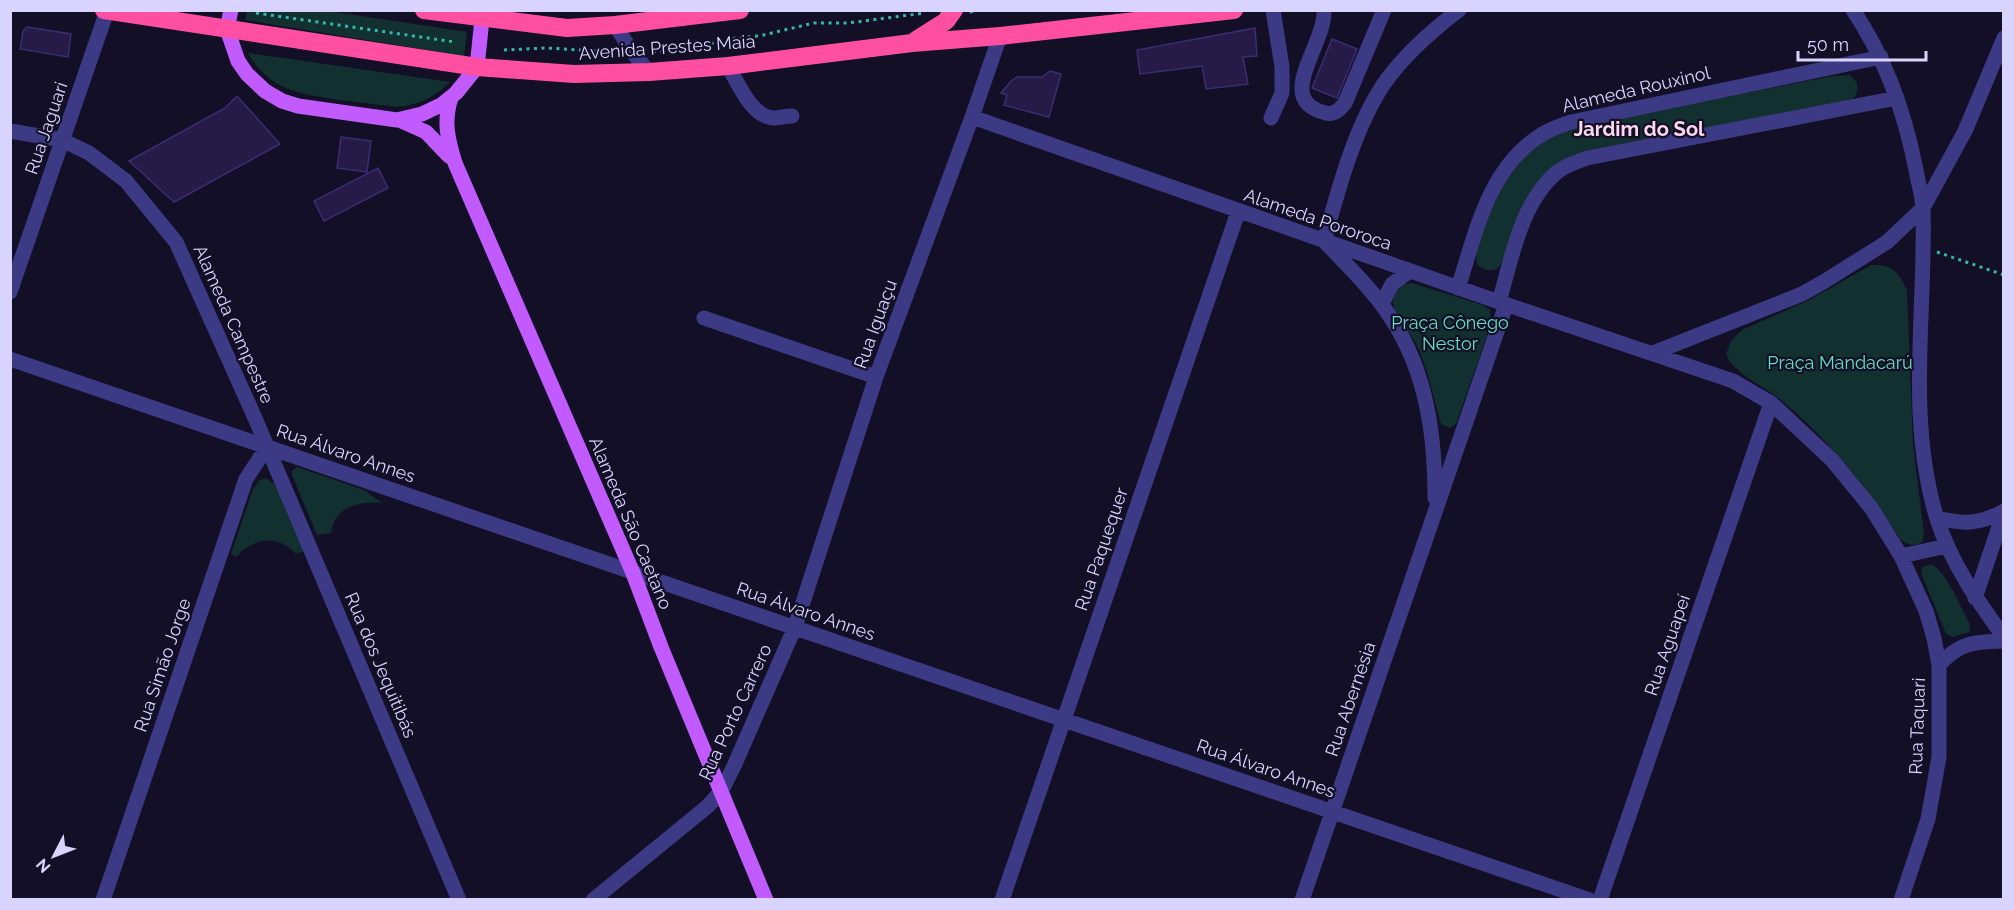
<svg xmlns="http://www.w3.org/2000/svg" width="2014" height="910" font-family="Raleway,sans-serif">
<rect width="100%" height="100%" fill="#130f26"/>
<path fill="#12302f" d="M247,11h82l138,21 -3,24 -219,-36z
M248,53l202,29c-15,15 -31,23 -53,25 -19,-2 -38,-5 -57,-7 -39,-6 -71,-9 -92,-47z
M1850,75l7,8c1,10 -1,14 -10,19l-264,49 -20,9 -63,106c-8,7 -16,5 -23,-2 -3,-14 5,-28 9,-40 14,-36 32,-70 67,-88 11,-5 24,-8 36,-12l243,-48z
M1871,265c21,-1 28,7 36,25l6,155 11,89 -2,8c-7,5 -14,3 -21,-2 -35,-53 -76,-106 -127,-145 -15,-11 -42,-24 -48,-41l5,-13 11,-11 67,-30z
M1412,283l71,22 7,5 1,14 -35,100 -6,4 -9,-4c-8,-27 -13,-57 -26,-82 -6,-12 -23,-27 -22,-42 1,-10 9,-17 19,-17z
M297,467l67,23 18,13c-23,-2 -47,3 -51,30l-14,2 -25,-60v-4z
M266,478l8,6 3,4 27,63 -8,3c-18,-20 -42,-17 -60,3l-5,-3 22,-65 7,-9z
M1932,564c16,10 28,43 38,60l-1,8 -16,5 -7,-3 -25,-61 1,-6z"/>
<path fill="#241b47" stroke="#3b2d73" stroke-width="1.5" d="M27,27l44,7 -3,23 -48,-8 3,-18z
M1255,28l2,28 -14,1 5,27 -42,5 -4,-23 -62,8 -3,-24z
M1332,39l25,10 -20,49 -25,-10z
M1050,71l11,3 -12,43 -45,-12 3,-10 -6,-2 10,-12 6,-4h25z
M237,96l43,48 -106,58 -45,-41 96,-53z
M341,137l30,4 -4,31 -30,-4z
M378,168l10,20 -64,33 -10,-20z"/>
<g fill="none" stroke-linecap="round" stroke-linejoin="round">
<path stroke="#2fb8b0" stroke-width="3" stroke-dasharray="3 4.5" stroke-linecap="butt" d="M970,12l9,-2
M256,13l199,29
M504,50l42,-2 68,4
M674,51l62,-13 23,-2 55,-13h34l77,-10
M653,52l15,-1
M1937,252l67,23"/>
<path stroke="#3d3a85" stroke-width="15" d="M1324,10c2,35 -52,90 2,103 9,2 14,-4 19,-10l39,-93
M1853,10c33,49 52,103 63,160 2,13 7,27 7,40 3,103 -17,208 14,309 14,44 40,81 67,118
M615,25l18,28 16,19
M728,66c10,17 23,50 45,52 6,0 13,-2 19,-2
M972,117l527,185 234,79 38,22 61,57 40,49 29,47 25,55 8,27 5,27v92l-11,62 -27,81
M1271,118l11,-25v-26l-9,-57
M10,131l52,9 27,13 37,28 50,61 79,176 204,482
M1324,241c14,-50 30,-112 59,-156 20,-29 47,-53 76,-75
M1326,243c19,20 40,40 56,62 43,57 53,124 53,193
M1458,288c18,-55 30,-120 83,-153 9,-6 19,-9 30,-13l310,-65
M10,292l97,-281
M1499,302c13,-44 21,-98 58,-130 9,-7 19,-10 30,-14l310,-60
M1382,304l10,-20 18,-13
M704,318l172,59
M1653,353l149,-59 23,-13 62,-39 36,-34 42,-77 39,-93
M10,359l1580,541
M1937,518c27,6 41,7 67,-7
M1901,556l46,-10
M1975,598l29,-86
M1939,665c21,-23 35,-23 65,-24
M103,900l143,-421 21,-32
M593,900l115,-94 14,-16 12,-24 61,-139 81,-250 96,-260 28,-81
M1002,900l236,-688
M1302,900l204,-595
M1600,900l171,-497"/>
<path stroke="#c25bff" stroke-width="15" d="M231,10l-4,19 11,32 9,13 18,17 17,10 16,5 99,14 25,-6 19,-9 15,-12 21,-26 5,-48 -3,-9
M451,98c-8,24 -3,42 4,65l178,410 28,74 105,253
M399,120l27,12 23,24"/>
<path stroke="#ff4fa3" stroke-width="18" d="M104,10l373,57 97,7 75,-2 79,-6 184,-23 88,-7 234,-26
M424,10l143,18 48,-3 125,-15
M916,40l30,-19 8,-11"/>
</g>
<g text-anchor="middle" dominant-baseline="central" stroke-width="4.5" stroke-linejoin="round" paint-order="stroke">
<g font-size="18" fill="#d9d4ff" stroke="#130f26">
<text transform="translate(667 47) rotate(-4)">Avenida Prestes Maia</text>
<text transform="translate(1636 89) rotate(-13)">Alameda Rouxinol</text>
<text transform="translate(46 128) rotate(-71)">Rua Jaguari</text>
<text transform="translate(1318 219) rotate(19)">Alameda Pororoca</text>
<text transform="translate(234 324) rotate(66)">Alameda Campestre</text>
<text transform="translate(875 324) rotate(-70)">Rua Iguaçu</text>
<text transform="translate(346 453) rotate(19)">Rua Álvaro Annes</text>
<text transform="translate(631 523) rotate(67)">Alameda São Caetano</text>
<text transform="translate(1101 549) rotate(-71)">Rua Paquequer</text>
<text transform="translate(806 611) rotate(19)">Rua Álvaro Annes</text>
<text transform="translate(1667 645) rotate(-71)">Rua Aguapeí</text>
<text transform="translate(162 665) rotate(-71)">Rua Simão Jorge</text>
<text transform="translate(381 665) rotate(67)">Rua dos Jequitibás</text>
<text transform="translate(1350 699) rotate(-71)">Rua Abernésia</text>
<text transform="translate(735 712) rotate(-65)">Rua Porto Carrero</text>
<text transform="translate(1917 726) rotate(-88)">Rua Taquari</text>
<text transform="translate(1266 768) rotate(19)">Rua Álvaro Annes</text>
</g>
<g font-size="18" fill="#5fe0c0" stroke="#130f26">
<text x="1450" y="322">Praça Cônego<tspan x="1450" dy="21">Nestor</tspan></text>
<text x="1840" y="362">Praça Mandacarú</text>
</g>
<g font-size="20" font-weight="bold" fill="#ffd6f0" stroke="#130f26">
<text x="1639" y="129">Jardim do Sol</text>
</g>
</g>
<rect width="2014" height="910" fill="none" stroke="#d9d4ff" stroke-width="24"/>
<g transform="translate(54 856) rotate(228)" stroke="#130f26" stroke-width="4.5" paint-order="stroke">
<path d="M0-4.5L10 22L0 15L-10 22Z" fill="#d9d4ff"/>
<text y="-9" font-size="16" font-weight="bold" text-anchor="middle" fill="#d9d4ff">N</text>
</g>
<path d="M1798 51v9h128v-9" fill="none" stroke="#d9d4ff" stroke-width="3"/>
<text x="1807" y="51" font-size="18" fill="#d9d4ff" stroke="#130f26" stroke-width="4.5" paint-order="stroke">50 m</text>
</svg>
